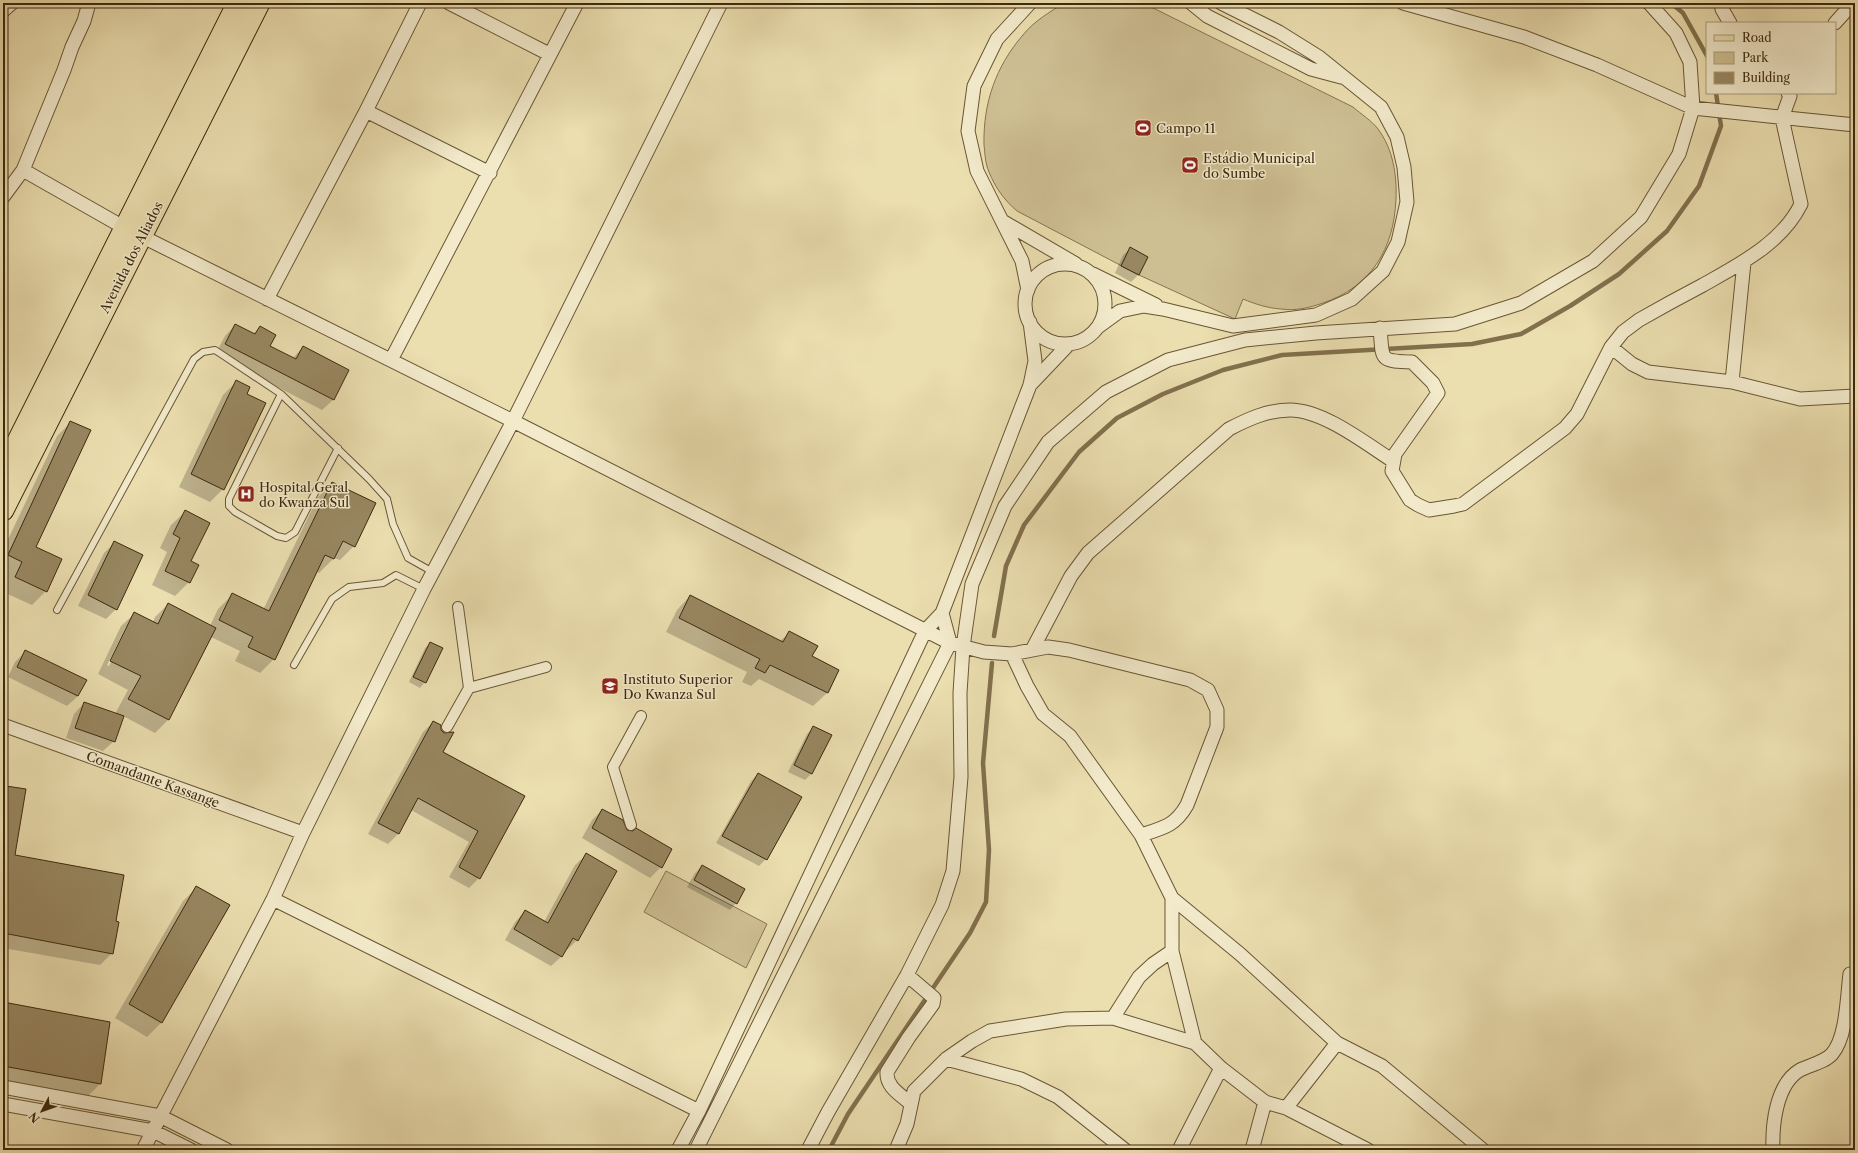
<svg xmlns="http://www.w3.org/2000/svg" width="1858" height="1153" font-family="'Libre Caslon Text',serif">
<rect width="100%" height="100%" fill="#ebdeaf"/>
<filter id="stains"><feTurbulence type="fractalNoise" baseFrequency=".005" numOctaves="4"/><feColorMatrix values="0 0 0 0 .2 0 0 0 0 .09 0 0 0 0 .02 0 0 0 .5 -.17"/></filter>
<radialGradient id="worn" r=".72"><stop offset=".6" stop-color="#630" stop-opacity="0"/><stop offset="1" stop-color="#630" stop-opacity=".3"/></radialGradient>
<path fill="#cebf93" stroke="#867450" d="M1064,3h79l210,104c8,7 19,14 25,22 15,20 19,46 18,70 -2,50 -25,88 -73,104 -14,5 -28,8 -42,6 -14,-1 -26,-5 -38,-10l-8,20 -96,-44 -122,-64c-13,-11 -22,-24 -28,-39 -4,-9 -4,-19 -5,-27 -1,-42 12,-79 39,-110 11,-14 27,-23 41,-32z
M666,871l101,53 -21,44 -102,-56z"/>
<path fill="#0003" fill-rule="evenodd" d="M1130,249l17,8 -9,18 -7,7 -16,-9 8,-18z
M235,325l18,9 7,-7 9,20 24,11 10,-11 45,23 -15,30 -11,10 -107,-55 10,-19z
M236,382l10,12 -23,95 -13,13 -31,-15 44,-92z
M71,422l-36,126 11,43 -14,14 -29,-13v-5l5,-11 -5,-3v-23l54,-114z
M332,483l22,63 -14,14 -6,-2 -15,15 -3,-2 -42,88 -14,14 -25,-12 5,-10 -29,-14 -43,83 -13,13 -32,-17 -9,25 -11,10 -37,-13 8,-24 10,-11 31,11 13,-24 -30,-16 23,-48 14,-13 18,9 2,-5 13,-13 42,22 8,-17 14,-14 31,15 55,-113zM126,627h2l-19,39 -2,-1z
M185,512l5,50 -1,20 -14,14 -23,-11 15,-33 -7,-4 11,-23z
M115,542l1,67 -10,10 -28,-13 26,-53z
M690,596l90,45 9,-8 22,24 27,13 -11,23 -14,13 -54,-27 -8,7 -9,-4 5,-10 -81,-40 11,-22z
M430,643l-5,39 -5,6 -11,-6 16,-34z
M25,652l53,44 -11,10 -59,-29 7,-15z
M433,722l9,30 82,45 -45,81 -10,10 -20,-11 20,-35 -58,-32 -13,24 -10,10 -20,-10 55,-102z
M814,727l-3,47 -6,6 -17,-8 19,-38z
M758,774l8,85 -7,7 -43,-23 35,-62z
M7,787l7,68 100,67 -2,31 -12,12 -97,-17v-158z
M602,810l59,57 -11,11 -68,-40 10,-18z
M586,855l-9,85 -10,10 -2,-1 -3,7 -11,10 -46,-26 10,-18 10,-11 19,11 31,-57z
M702,866l34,37 -6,7 -43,-23 8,-14z
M197,887l31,19 -67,117 -14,14 -32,-19 68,-117z
M3,1003l97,81 -12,12 -85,-15z"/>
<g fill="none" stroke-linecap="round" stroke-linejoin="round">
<path stroke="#82704d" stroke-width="4.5" d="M1671,3l12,10 24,43
M994,636l12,-70 18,-41 55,-73 38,-34 46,-24 60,-24 59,-15 190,-11 49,-10 49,-28 49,-32 48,-43 32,-45 22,-60 -5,-33
M829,1150l19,-36 122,-181 16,-31 3,-52 -6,-87 9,-100"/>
</g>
<path fill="#988761" stroke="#3e290d" d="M1130,247l18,10 -9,18 -18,-9z
M235,324l20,10 5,-8 16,9 -6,11 26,13 7,-13 46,24 -15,30 -109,-56z
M236,380l14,7 -3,7 19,9 -42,87 -33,-16z
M70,421l21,9 -55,117 26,12 -15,33 -32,-15 7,-15 -14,-7z
M332,482l44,21 -21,44 -12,-6 -9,18 -9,-4 -50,105 -27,-13 5,-10 -34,-17 13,-27 37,18z
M185,510l25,13 -19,38 8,4 -9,18 -25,-12 15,-33 -7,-4z
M114,541l29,14 -26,55 -29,-15z
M690,595l93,47 6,-11 29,15 -6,10 27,14 -11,23 -58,-28 -5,8 -10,-5 5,-9 -81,-41z
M168,603l48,25 -47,92 -41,-21 13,-23 -31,-15 24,-49 24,12z
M430,642l13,6 -17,35 -13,-6z
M25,650l62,30 -9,16 -61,-29z
M84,702l40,14 -9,26 -40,-14z
M433,721l8,4v5l3,3 10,-1 -11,20 82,44 -45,83 -21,-12 19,-36 -60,-33 -19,36 -21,-11z
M813,726l19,9 -20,39 -18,-9z
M758,773l44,24 -35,63 -45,-24z
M6,786l20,3 -11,66 109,20 -8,46 3,1 -6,32 -110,-21v-127z
M602,809l21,11 4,10 6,1 3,-3 36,21 -10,19 -70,-40z
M586,853l31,18 -39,70 -5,-3 -11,19 -48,-28 11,-19 23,13z
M702,865l43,24 -8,15 -43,-24z
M196,886l34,19 -68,118 -33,-19z
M3,1002l107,20 -9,62 -98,-18z"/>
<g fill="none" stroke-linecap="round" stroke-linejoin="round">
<g stroke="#695636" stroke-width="8">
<path id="service" d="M281,394l-52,105v7l6,6 42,24 9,2 9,-6 43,-84
M57,610l137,-251 9,-7 12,-2 66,44 88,85 18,20 6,25 15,34 25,14
M294,665l38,-66 17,-12 34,-4 13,-8 28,14"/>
</g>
<g stroke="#695636" stroke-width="12">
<path id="pedestrian" d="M458,607l11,81
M447,727l22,-39 77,-21
M631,825l-18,-58 28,-51"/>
</g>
<g stroke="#695636" stroke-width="15">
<path id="minor" d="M449,3l100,51
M1191,3l16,13 104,53 30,8
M1403,3l121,34 73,28 96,43 162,17
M1721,3l1,6 8,14
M3,11l9,-8
M1835,23l18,-20
M1788,93l2,3 -8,22 19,86c-19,39 -61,60 -98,81 -21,11 -43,23 -64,35l-16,12 -12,15 21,17 16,8 84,10 68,17 55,-3
M366,111l124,62
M23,170l102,58 388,193 437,222 34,9 28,2 36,-7 21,3 121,30 18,10 9,20v17l-30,78c-12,21 -24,23 -46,30
M3,197l20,-27 41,-100 8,-23 12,-26 5,-18
M1004,222l72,42
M1025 304a40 40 0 1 1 80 0a40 40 0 1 1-80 0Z
M1093,274l63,31
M1028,290l-6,-29 -45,-90 -9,-40 6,-45 23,-47 33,-36
M267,299l99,-188 54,-108
M1098,327l22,-16 24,-5 19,3 70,17 83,-11 36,-16 31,-28 15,-29 9,-40 -3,-35 -7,-30 -16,-30 -62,-50 -40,-25 -58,-29
M1380,328c3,32 -2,33 32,34l21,21 5,10 -43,61 -3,17 18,29 8,5 11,5 25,-4 9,-2 102,-76 12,-14 34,-67
M391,360l186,-357
M1732,382l12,-120
M1030,385l39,-41
M1032,650l39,-74 17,-23 141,-124c19,-10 39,-19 61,-19 33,0 75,33 103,51
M3,725l300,108
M1172,898l68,56 97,89 45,23 101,84
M273,899l426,212
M907,975l27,23 -1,6 -24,33 -22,35c-1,15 13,22 24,32
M1113,1018l26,-41 14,-13 19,-13
M1195,1043l26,25 44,34 21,6 82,42
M946,1059l75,20 37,18 67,53
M3,1087l157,29 67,34
M3,1104l150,27 38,19
M1286,1108l51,-65
M143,1150l130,-251 30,-66 121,-244 89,-168 208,-418
M678,1150l21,-39 226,-480 17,-18 88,-228 5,-24 -5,-39
M696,1150l254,-507 -8,-30
M808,1150l20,-38 79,-137 35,-70 11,-34 8,-94 -1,-84 3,-46 9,-63 33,-78 43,-64 58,-50 62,-32 77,-20 71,-7 139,-9 66,-21 72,-42 48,-44 38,-63 14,-46 -3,-46 -14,-29 -27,-30
M896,1150l11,-26 7,-33 32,-32 26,-18 18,-10 76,-12 47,-1 82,25 -23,-92v-53l-31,-63 -71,-99 -27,-22 -16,-28 -15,-32
M1179,1150l42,-82
M1252,1150l13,-48
M1773,1150c-1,-25 3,-66 27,-80 10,-5 25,-8 32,-16 15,-17 15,-58 18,-80"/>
</g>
<g stroke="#3e290d" stroke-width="23">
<path id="primary" d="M3,471l235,-468
M3,510l256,-507"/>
</g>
<use href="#service" stroke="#f2eacb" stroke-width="6"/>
<use href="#pedestrian" stroke="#f2eacb" stroke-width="10"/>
<use href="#minor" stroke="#f2eacb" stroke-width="13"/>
<use href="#primary" stroke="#ebdeaf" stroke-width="21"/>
</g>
<defs>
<g id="stadium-square" transform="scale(0.9)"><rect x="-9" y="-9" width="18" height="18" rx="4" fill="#8f2418" stroke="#f2eacb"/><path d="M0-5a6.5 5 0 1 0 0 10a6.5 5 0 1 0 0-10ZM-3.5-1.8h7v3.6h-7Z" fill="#fff"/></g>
<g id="hospital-square" transform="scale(0.9)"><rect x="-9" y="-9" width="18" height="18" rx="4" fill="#8f2418" stroke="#f2eacb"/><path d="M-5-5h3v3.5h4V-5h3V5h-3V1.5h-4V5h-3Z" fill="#fff"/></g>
<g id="university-square" transform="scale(0.9)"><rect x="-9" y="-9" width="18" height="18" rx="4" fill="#8f2418" stroke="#f2eacb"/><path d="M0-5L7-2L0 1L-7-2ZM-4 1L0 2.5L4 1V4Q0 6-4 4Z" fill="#fff"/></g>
</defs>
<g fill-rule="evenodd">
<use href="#stadium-square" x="1143" y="128"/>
<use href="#stadium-square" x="1190" y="165"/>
<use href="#hospital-square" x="246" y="494"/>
<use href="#university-square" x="610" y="686"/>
</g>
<g text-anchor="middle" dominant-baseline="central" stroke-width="3" stroke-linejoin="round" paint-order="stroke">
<g font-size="13" fill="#3e290d" stroke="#f2eacb" text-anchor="start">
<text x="1156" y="128">Campo 11</text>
<text x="1203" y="158">Estádio Municipal<tspan x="1203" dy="15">do Sumbe</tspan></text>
<text x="259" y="487">Hospital Geral<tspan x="259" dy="15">do Kwanza Sul</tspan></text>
<text x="623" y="679">Instituto Superior<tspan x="623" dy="15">Do Kwanza Sul</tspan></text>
</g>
<g font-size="13" fill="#3e290d" stroke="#f2eacb">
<text transform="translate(131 257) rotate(-63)">Avenida dos Aliados</text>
<text transform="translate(153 779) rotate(20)">Comandante Kassange</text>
</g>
</g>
<rect width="1858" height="1153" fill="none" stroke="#ebdeaf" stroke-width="16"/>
<rect x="4" y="4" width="1850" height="1145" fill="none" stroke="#3e290d" stroke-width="2"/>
<rect x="8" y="8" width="1842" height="1137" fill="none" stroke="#3e290d"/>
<rect x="1706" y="22" width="130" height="72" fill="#f2eacb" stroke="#aa9d7f"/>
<rect x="1714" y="35" width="20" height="6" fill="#ebdeaf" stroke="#aa9d7f"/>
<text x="1742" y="42" font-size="12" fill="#3e290d">Road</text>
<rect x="1714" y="52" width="20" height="12" fill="#cebf93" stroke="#aa9d7f"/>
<text x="1742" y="62" font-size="12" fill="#3e290d">Park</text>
<rect x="1714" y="72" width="20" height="12" fill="#988761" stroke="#aa9d7f"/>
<text x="1742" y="82" font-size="12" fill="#3e290d">Building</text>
<g transform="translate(42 1111) rotate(229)" stroke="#f2eacb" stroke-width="3" paint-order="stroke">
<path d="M0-3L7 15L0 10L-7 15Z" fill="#3e290d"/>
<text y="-6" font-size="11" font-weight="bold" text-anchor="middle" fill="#3e290d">N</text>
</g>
<rect width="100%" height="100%" filter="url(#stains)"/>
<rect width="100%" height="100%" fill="url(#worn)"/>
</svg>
